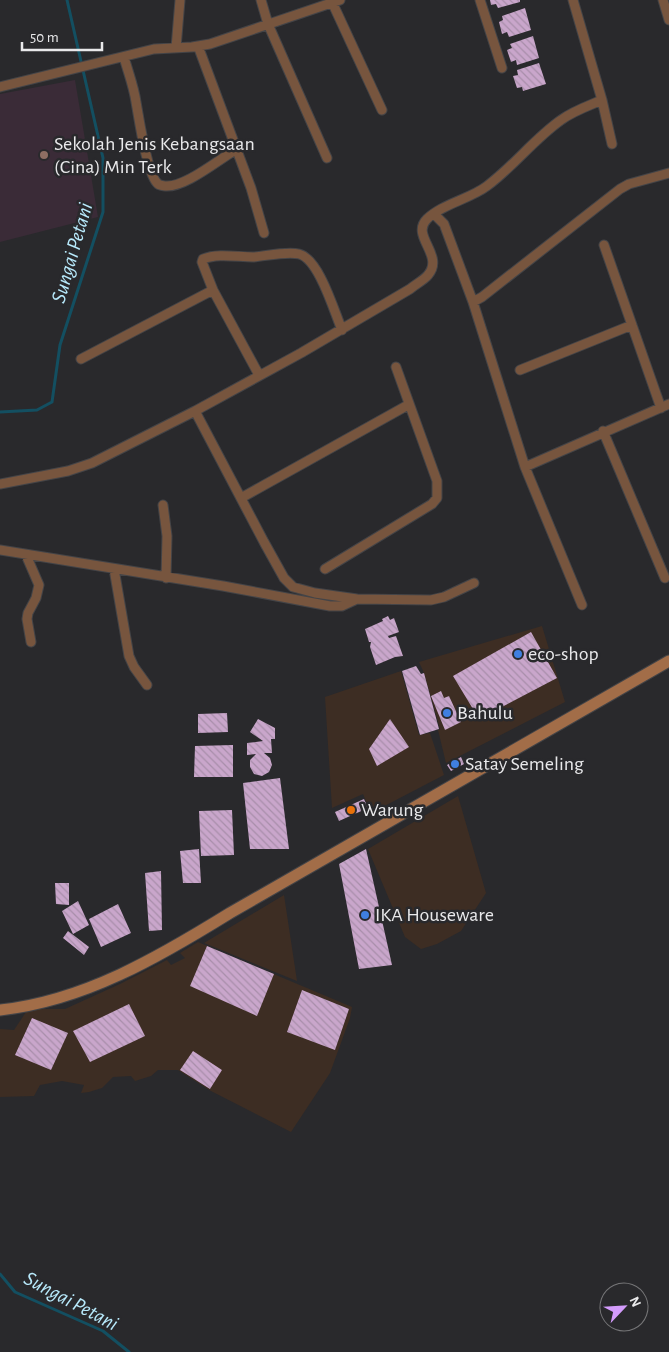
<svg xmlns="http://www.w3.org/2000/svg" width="669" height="1352" font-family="'Alegreya Sans',sans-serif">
<defs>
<pattern id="building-back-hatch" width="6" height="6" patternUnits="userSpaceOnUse" patternTransform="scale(1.25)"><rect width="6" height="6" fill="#c9a6cb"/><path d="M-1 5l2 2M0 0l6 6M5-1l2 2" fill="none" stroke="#a88eaa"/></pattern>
</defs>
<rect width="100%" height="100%" fill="#29292c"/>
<path fill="#3d2d23" d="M542,626l23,76 -119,61 -8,-33 2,-1 -16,-56 -5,-11z
M401,671l18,64 11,-2 14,42 -73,38 -8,-19 -31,14 -7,-111z
M458,796l28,97 -25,38 -24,13 -16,5 -16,-12 -37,-88z
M284,895l13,86 -93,-38z
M198,942l154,65 -2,11 -20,55 -39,59 -80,-41 -33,-21h-20l-7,6 -16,5 -4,-5 -18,1 -11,11 -13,4 -8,1 3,-8 -22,-4 -22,4 -6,11 -34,1v-68l14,1 14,-21h37l55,-25 47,-24 4,5 14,-7 -5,-5z"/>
<path fill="#3a2b37" d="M75,80l23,137 -98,25v-148z"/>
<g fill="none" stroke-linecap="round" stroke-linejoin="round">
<path stroke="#134f61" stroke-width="3" d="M0,412l37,-2 15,-8 8,-57 43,-133v-54l-36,-158
M0,1274l15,18 88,39 26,21"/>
</g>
<path fill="url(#building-back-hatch)" d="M490,0h30v2l-22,6 -2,-4 -5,1z
M525,8l6,22 -22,7 -2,-5 -5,2 -3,-12 4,-2 -1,-4z
M533,36l6,22 -22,7 -1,-5 -5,2 -4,-12 5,-2 -2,-4z
M539,63l7,21 -23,7 -1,-4 -5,1 -4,-12 5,-1 -1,-5z
M388,616l2,4 4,-2 5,14 -11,4 1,2 7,-2 7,20 -8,1 -19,8 -6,-18 1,-5h-2l-4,-13 18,-8 -1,-2z
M531,632l26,46 -78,41 -26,-43z
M416,666l5,8 3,-1 15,56 -19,6 -18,-64z
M441,691l3,7 5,-2 12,26 -16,8 -14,-34z
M227,713l1,19 -30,1v-19z
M258,719l17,9v11h-4l1,14h-8l6,5 2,7 -3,7 -7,4 -8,-2 -4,-7v-7l6,-6 -9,1v-12l16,-2 -13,-9z
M390,719l19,28 -32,19 -8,-17z
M233,745v32h-39l1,-31z
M461,757l3,7 -13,7 -4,-6z
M280,778l9,71h-39l-7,-66z
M364,799l4,9 -29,13 -4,-9z
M232,810l2,45 -33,1 -2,-45z
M199,849l2,34h-18l-3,-32z
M366,849l26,116 -33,4 -20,-105z
M161,871l1,59 -13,1 -4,-58z
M55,883h14v22l-13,-1z
M78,901l11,24 -16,9 -11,-23z
M118,904l13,29 -30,14 -12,-28z
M68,931l21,16 -5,8 -21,-17z
M207,946l67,28 -17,42 -67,-30z
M302,990l47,19 -14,41 -48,-18z
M129,1004l16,32 -55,26 -17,-31z
M32,1018l36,15 -17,37 -36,-15z
M193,1051l29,19 -12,19 -30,-19z"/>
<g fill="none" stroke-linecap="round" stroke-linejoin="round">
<g stroke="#444447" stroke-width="11">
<path id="street" d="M261,0l7,24 59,134
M480,0l22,68
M663,0l6,20
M332,2l50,108
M198,46l53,142 13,45
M176,48l4,-48
M124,57c4,15 10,30 12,45 3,16 11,73 22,82 1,1 6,2 7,2 20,2 54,-27 72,-37
M0,87l154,-38 38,-2 18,-3 130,-44
M602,100l10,44
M434,214l10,10 29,78
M604,245l57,163
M81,359l132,-69
M520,370l112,-45
M259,375l-46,-85 -11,-28 1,-3c15,-6 34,-2 50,-2 13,-1 34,-6 46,-3 20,5 35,57 43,76
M195,411l69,131 20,36 9,9 22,6 42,6 74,1 13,-3 30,-14
M603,431l62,147
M525,467l144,-63
M0,484l68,-13 24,-8 103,-52 106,-58 109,-64c6,-5 14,-9 18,-14 17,-20 -18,-39 -1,-56 15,-15 43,-20 60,-33 27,-20 47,-47 74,-66 12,-9 27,-14 41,-20l-29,-100
M241,498l167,-93
M163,505l4,31 -1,42
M0,550l223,36 107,20h12l15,-7
M26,555l13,30 -3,13 -8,15 -1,6 4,23
M114,569l15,87 5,11 13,18
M325,569l107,-65 5,-6v-17l-41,-114
M582,605l-57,-138 -52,-165 9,-5 138,-108 9,-5 40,-11"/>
</g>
<g stroke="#444447" stroke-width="13">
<path id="secondary" d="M0,1010c84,-9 159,-53 230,-97l439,-252"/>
</g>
<use href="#street" stroke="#77553e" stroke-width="9"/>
<use href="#secondary" stroke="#a26d48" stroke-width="11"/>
</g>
<circle fill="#8d6e63" stroke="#29292c" stroke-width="2" cx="44" cy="155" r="5"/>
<g fill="#3f7fe0" stroke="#29292c" stroke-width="2">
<circle cx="518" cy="654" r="5"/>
<circle cx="447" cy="713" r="5"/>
<circle cx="455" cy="764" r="5"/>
<circle cx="365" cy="915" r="5"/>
</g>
<circle fill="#e8710a" stroke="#29292c" stroke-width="2" cx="351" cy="810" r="5"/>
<g text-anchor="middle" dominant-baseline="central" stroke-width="5" stroke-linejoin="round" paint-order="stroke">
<g font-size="20" fill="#e9e9eb" stroke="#29292c" text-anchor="start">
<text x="54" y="144">Sekolah Jenis Kebangsaan<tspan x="54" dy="23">(Cina) Min Terk</tspan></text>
<text x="528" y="654">eco-shop</text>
<text x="457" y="713">Bahulu</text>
<text x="465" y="764">Satay Semeling</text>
<text x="361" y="810">Warung</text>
<text x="375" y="915">IKA Houseware</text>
</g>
<g font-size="21" font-style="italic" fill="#b8eafc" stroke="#29292c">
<text transform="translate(72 253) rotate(-74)">Sungai Petani</text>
<text transform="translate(71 1301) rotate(28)">Sungai Petani</text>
</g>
</g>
<g transform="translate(624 1307) rotate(65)"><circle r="24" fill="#29292c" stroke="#767678"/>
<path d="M0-4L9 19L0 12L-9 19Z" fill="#d39cfc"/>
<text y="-8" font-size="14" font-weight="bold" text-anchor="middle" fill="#e9e9eb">N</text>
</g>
<path d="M22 42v8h80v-8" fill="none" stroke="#e9e9eb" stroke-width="2.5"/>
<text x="30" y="42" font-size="15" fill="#e9e9eb" stroke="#29292c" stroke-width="4" paint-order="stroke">50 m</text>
</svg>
